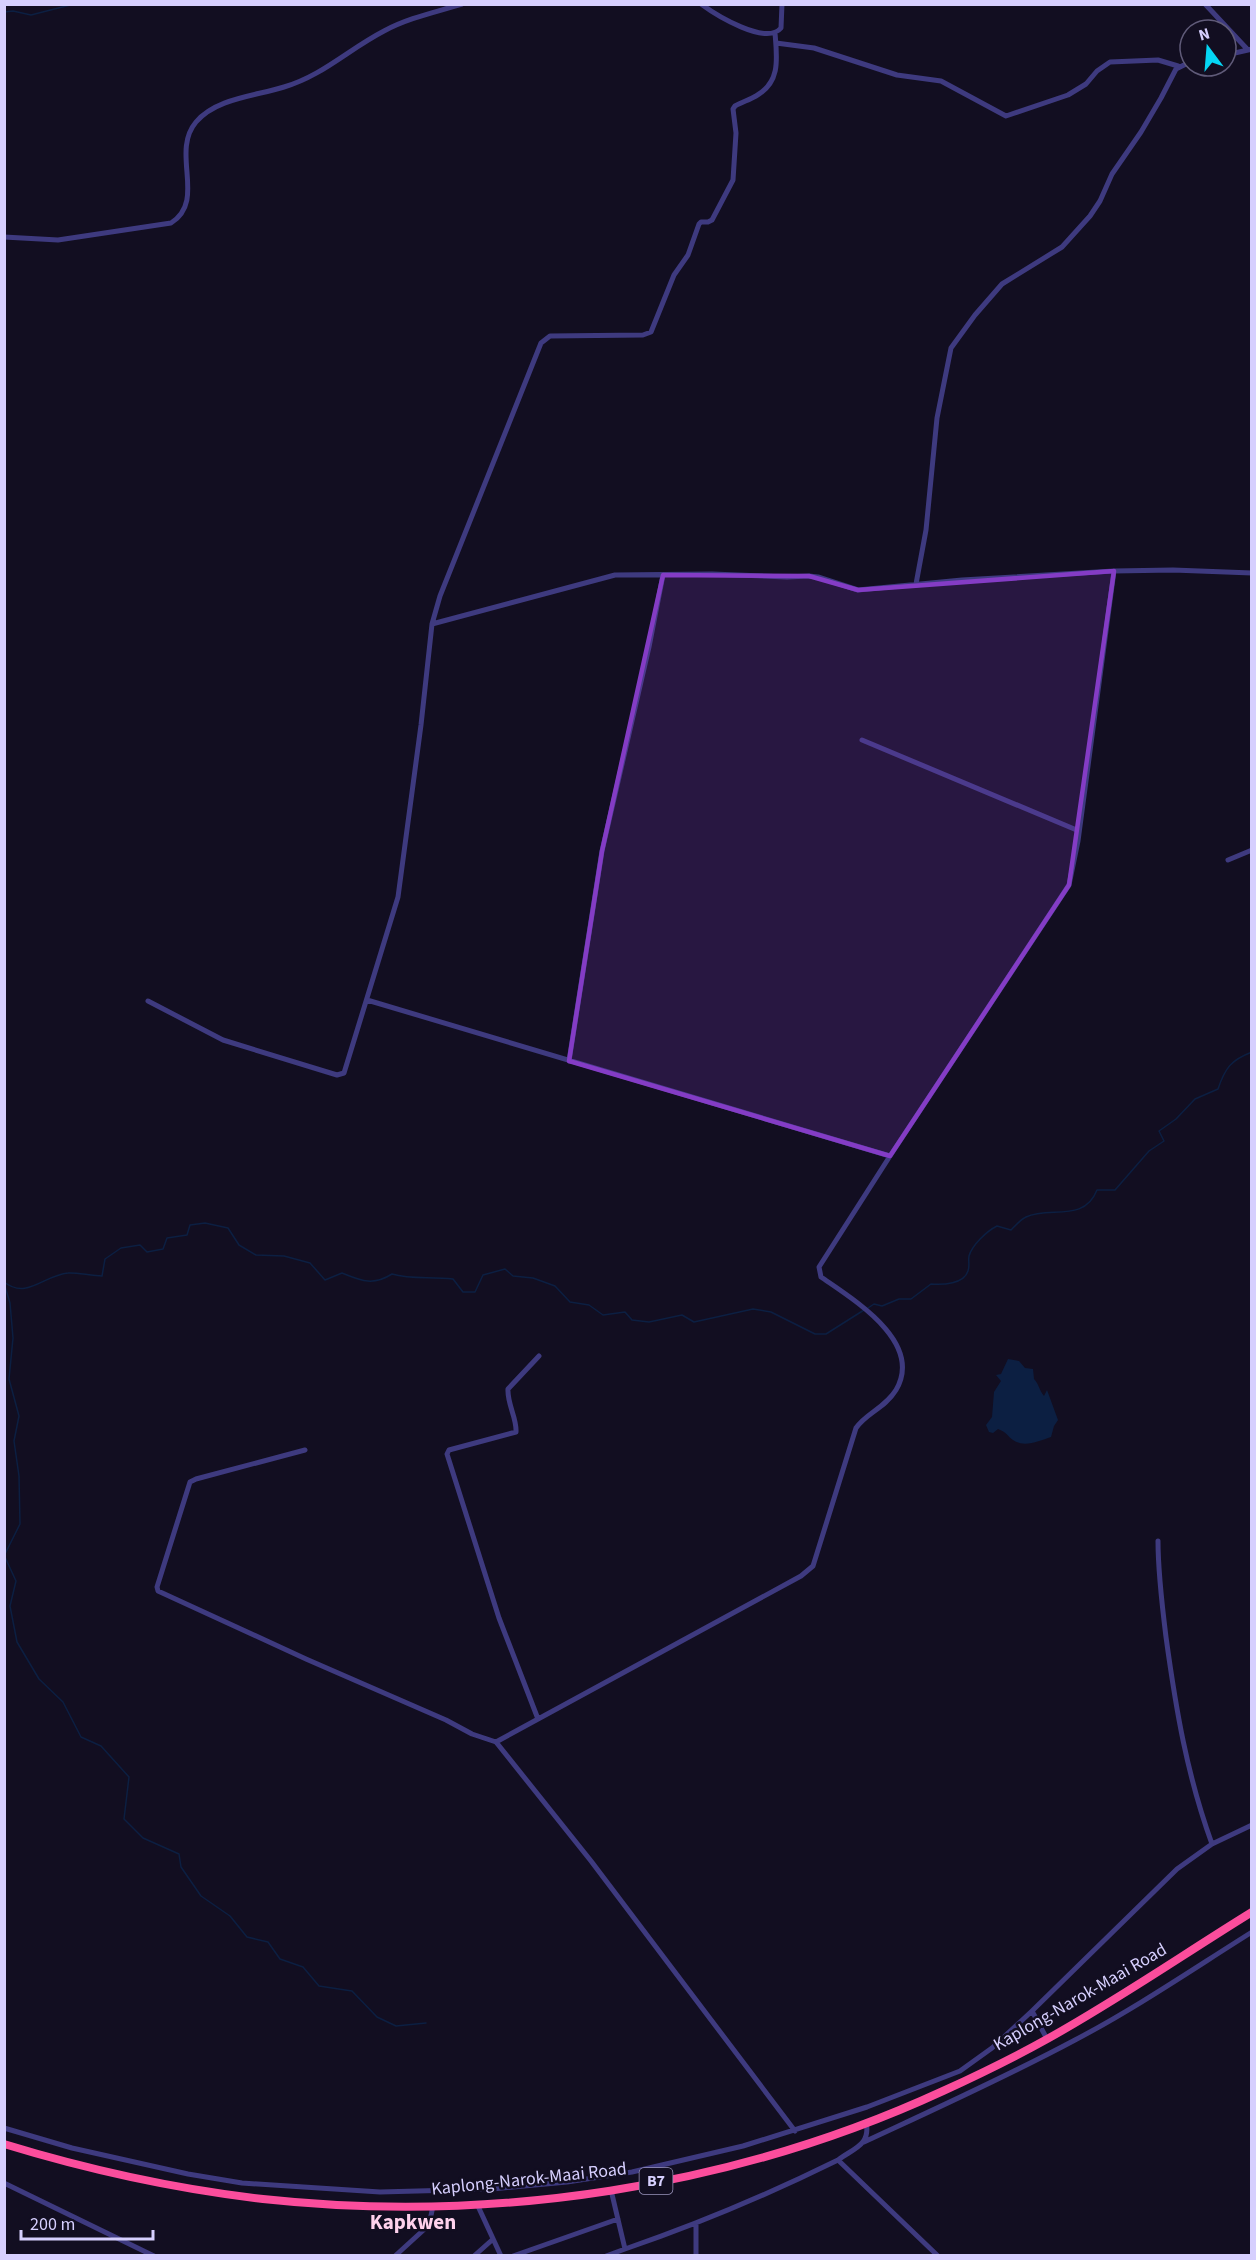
<svg xmlns="http://www.w3.org/2000/svg" width="1256" height="2260" font-family="'Source Sans 3',sans-serif">
<rect width="100%" height="100%" fill="#120e21"/>
<path fill="#0c1f42" d="M1008,1359l11,2 6,7 8,1 1,10c5,5 5,11 10,17l3,-6 11,30 -4,6 -3,11c-12,4 -27,11 -38,3 -6,-4 -5,-7 -15,-11l-5,4 -4,-1 -3,-7 6,-8 2,-25 7,-11 -5,-6 5,-1z"/>
<g fill="none" stroke-linecap="round" stroke-linejoin="round">
<path stroke="#0c1f42" stroke-width="1.5" d="M4,12l9,-1 18,4 43,-11
M4,1282c23,18 40,-7 64,-9 7,-1 24,3 34,3l3,-17 16,-11 19,-3 7,7 16,-3 4,-11 20,-3 3,-10 15,-2 23,5 11,17 17,10 28,1 26,7 15,17 17,-7c20,8 31,13 50,1 20,6 39,2 61,5l10,13h12l8,-17 22,-6 8,7 20,2 22,8 15,16 19,3 14,10 22,-3 7,8 17,2 33,-7 12,7 59,-13 18,3 44,22h11l38,-24
M4,1283l6,20 3,35 -4,41 10,37 -5,25 5,35 1,48 -15,30
M868,1308l6,-4 8,2 17,-7h12l20,-15c12,1 33,0 37,-13 2,-5 0,-10 1,-15 3,-11 18,-25 28,-30l14,4c4,-4 9,-10 15,-13 24,-11 58,6 71,-27h18l34,-39 15,-10 -5,-10 17,-12 19,-20 23,-10c7,-21 13,-29 34,-37
M4,1555l12,26 -6,25 7,36 22,37 24,23 18,35 20,9 28,31 -5,42 19,19 36,16 2,13 20,29 29,20 17,21 21,5 12,17 23,8 16,19 33,5 25,26 19,9 30,-3"/>
<path stroke="#3e3a7f" stroke-width="5" d="M701,4c15,11 65,42 80,24l1,-24
M1205,4l43,46 4,-1
M776,43l38,5 83,27 44,6 65,35 62,-21 18,-11 11,-13 13,-9 48,-2 20,6
M1226,55l22,-5
M4,237l54,3 113,-17c36,-23 -1,-70 25,-101 20,-24 60,-26 88,-35 38,-11 65,-38 100,-56 24,-13 52,-19 78,-27
M916,584l10,-54 11,-112 14,-70 24,-33 27,-31 60,-37 28,-31 10,-15 12,-27 29,-42 20,-34 15,-29 14,-7
M432,624l8,-28 101,-253 9,-7 93,-1 8,-3 23,-57 14,-20 11,-31 2,-2h7l4,-2 21,-40 3,-47 -3,-24 2,-3c7,-4 14,-6 21,-10 25,-14 21,-38 19,-63
M862,740l217,91
M1228,860l24,-10
M367,1000l523,156
M148,1001l75,39 114,35 7,-2 54,-176 23,-172 11,-101 183,-49 97,-1 75,3 22,-1 9,1 40,13 104,-10 152,-9 59,-1 79,3
M569,1061l33,-210 47,-204 14,-72
M305,1450l-109,29 -6,3 -33,105 1,4 148,68 140,61 26,14 24,8 95,119 204,270
M1158,1541c0,32 4,64 8,96 10,73 21,138 46,207
M538,1719l-39,-101 -52,-164 2,-4 67,-18c1,-14 -9,-28 -8,-43l31,-33
M496,1742l305,-166 12,-10 43,-138c10,-15 29,-20 40,-38 28,-48 -42,-90 -75,-113l-2,-10 71,-111 179,-271 9,-44 36,-270
M1047,2039l-15,-28 145,-142 35,-25 40,-19
M866,2122c5,23 -12,26 -28,38l100,96
M4,2128l68,20 116,26 54,9 138,9 112,-3 75,-7 65,-10 111,-26 124,-39 93,-36 32,-23 40,-37
M864,2142c71,-33 142,-65 211,-102 61,-32 118,-71 177,-108
M4,2183l150,73
M477,2204l24,52
M696,2223v33
M625,2249c73,-25 144,-55 213,-89
M395,2256l34,-31 4,-19
M474,2256l18,-16
M513,2256l105,-37
M606,2256l19,-7 -14,-59"/>
<path stroke="#fb4d9c" stroke-width="8" d="M4,2144c85,26 172,45 259,55 229,25 470,-11 680,-108 35,-16 72,-34 106,-53 70,-39 135,-84 203,-126"/>
</g>
<path fill="#843cc5" fill-opacity="0.2" stroke="#843cc5" stroke-width="4.5" stroke-linejoin="round" d="M1114,571l-45,314 -179,271 -321,-95 33,-210 61,-276 146,1 49,14z"/>
<g text-anchor="middle" dominant-baseline="central" stroke-width="5" stroke-linejoin="round" paint-order="stroke">
<rect fill="#120e21" stroke="#9b95bc" stroke-width="1.5" x="639.5" y="2168" width="33" height="26" rx="4.5"/>
<g font-size="16" font-weight="bold" fill="#d6cffe">
<text x="656" y="2181">B7</text>
</g>
<g font-size="18" fill="#d6cffe" stroke="#120e21">
<text transform="translate(1080 1997) rotate(-30)">Kaplong-Narok-Maai Road</text>
<text transform="translate(529 2179) rotate(-6)">Kaplong-Narok-Maai Road</text>
</g>
<g font-size="21" font-weight="bold" fill="#fed1ec" stroke="#120e21">
<text x="413" y="2222">Kapkwen</text>
</g>
</g>
<rect width="1256" height="2260" fill="none" stroke="#d6cffe" stroke-width="12"/>
<g transform="translate(1208 48) rotate(344)"><circle r="28" fill="#120e21" stroke="#605b79" stroke-width="1.5"/>
<path d="M0-4.5L10 22L0 15L-10 22Z" fill="#05d6f4"/>
<text y="-9" font-size="16" font-weight="bold" text-anchor="middle" fill="#d6cffe">N</text>
</g>
<path d="M21 2230v9h132v-9" fill="none" stroke="#d6cffe" stroke-width="3"/>
<text x="30" y="2230" font-size="18" fill="#d6cffe" stroke="#120e21" stroke-width="4.5" paint-order="stroke">200 m</text>
</svg>
